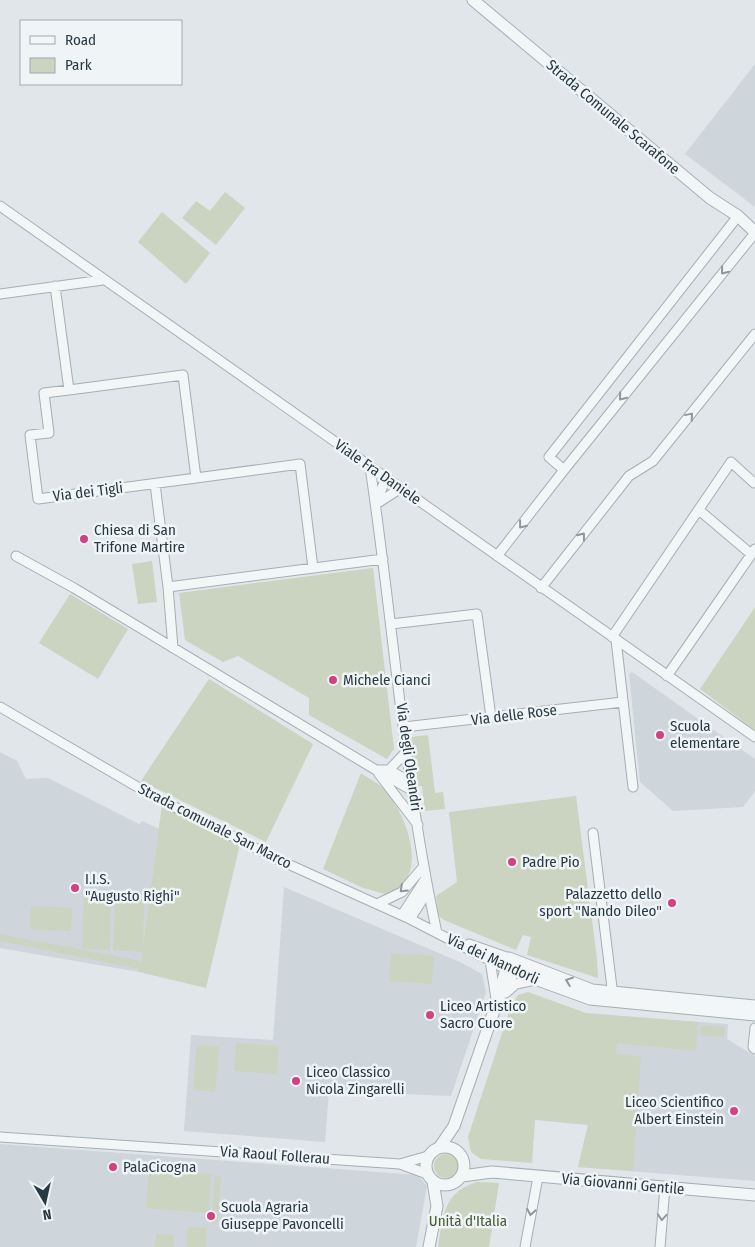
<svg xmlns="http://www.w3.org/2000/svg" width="755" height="1247" font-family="'Fira Sans Condensed',sans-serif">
<rect width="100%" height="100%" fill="#e0e6e9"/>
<path fill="#ced6db" d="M755,64v143l-70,-53z
M632,672l123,87v32l-12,16 -70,4 -33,-29 -11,-108z
M0,752l17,9 9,18 22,-1 91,46 4,-3 16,8 -20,143 -139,-24z
M284,887l178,76 20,11 4,18 -35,104 -122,-5 -4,51 -141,-11 7,-96 82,5z
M614,1016l114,8 -1,15 28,17v125l-177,-14z
M0,1144l418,31 9,11 -11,61h-416z"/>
<path fill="#cbd3c1" d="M225,192l20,16 -29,37 -34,-27 14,-17 14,10z
M162,212l48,41 -24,31 -48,-42z
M152,561l5,41 -19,2 -6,-40z
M373,568l21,181 -7,10 -78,-44v-17l-71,-42 -15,6 -38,-22 -6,-47z
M70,594l58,35 -30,50 -59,-36z
M755,607v123l-55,-41z
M209,679l104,65 -47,98 -125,-61z
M428,735l7,58 8,-1 2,17 -20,2 -3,-25 -5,1 -6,-50z
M361,773c8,6 19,11 25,18 19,23 42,78 10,99 -3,2 -7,3 -11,4l-22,-6 -40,-19z
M576,796l21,163 1,19 -71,-23 4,-18 -8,-2 -7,15 -72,-30 -6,-5 -2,-19 21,-14 -8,-70z
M162,805l78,39 -34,144 -67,-16v-3l-139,-28v-7l141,27 1,-9 -29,-2 2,-52 29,1 -1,45z
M84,897l27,1 -1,52 -28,-1z
M31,906l41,2 -1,23 -41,-2z
M391,953l43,3 -2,28 -43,-3z
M528,992l58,21 112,9 -2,29 -79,-8 -1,11 25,3 -8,114 -55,-4 10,-42 -53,-5 -3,43 -51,-4 -10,-7 -3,-15 42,-128 8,-14z
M701,1025l24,2 -1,10 -24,-2z
M236,1043l43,3 -2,28 -43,-3z
M197,1045l22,2 -4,45 -22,-2z
M434 1166a12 12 0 1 1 24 0a12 12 0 1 1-24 0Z
M149,1169l62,5 -3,39 -62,-5z
M215,1176h6l-3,47h-6z
M477,1182l22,1 -10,64h-51c5,-30 5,-55 39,-65z
M188,1227l19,1 -1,19h-20z
M156,1234l18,1v12h-19z"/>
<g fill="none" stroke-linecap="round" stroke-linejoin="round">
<g stroke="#a5afb3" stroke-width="11">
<path id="minor" d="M0,206l755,531
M55,286l14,104 -25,3 5,40 -19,2 8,64 158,-21 -13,-103 -114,15
M0,294l103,-14
M370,467c23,154 34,314 67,466
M564,470l-15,-13 189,-241
M196,478l104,-14 13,104
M155,484l13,103 5,61
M376,503l10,-25
M376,504l25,-16
M699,510l52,44
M16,556l58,32 302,182 37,21
M497,556l67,-86 191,-237
M168,587l215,-28
M541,588l88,-112 24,-15 102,-127
M391,624l86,-10 14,103
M612,637l119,-175 23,21
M616,640l17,147
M667,676l88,-127
M0,707l153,89 126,64 131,59 95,49
M404,727l219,-25
M376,770h13l23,13
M389,770l19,-20
M379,774l39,51
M593,833l20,163
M377,904l25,-12 22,-26
M402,915l24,-37
M410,919l18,-28
M469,944l40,14
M490,960l6,39
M506,993l10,-9 19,-4
M501,996l16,-28
M755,1028l-2,19 2,2
M0,1137l400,27 27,10
M400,1164l28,-8
M525,1247l13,-70
M660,1247l5,-60"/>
</g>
<g stroke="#a5afb3" stroke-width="13">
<path id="tertiary" d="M473,0l237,198 28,18 17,16
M505,968l85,31 165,16
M426 1166a19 19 0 1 1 38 0a19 19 0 1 1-38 0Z
M439,1148l15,-22 43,-124 12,-44 83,32 163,16
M462,1176l30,-4 263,23
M429,1247l8,-41 -4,-24"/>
</g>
<use href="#minor" stroke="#f3f6f7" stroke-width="9"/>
<use href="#tertiary" stroke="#f3f6f7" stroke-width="11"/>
</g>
<defs><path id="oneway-chevron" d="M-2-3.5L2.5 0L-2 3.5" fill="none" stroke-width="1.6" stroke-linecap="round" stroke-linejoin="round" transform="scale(1.25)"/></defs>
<g stroke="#8e989c">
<use href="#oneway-chevron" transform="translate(724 271) rotate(129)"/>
<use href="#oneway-chevron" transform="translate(622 397) rotate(129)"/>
<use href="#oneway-chevron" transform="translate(690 416) rotate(-50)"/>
<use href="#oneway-chevron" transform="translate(522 525) rotate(128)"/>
<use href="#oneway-chevron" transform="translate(582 536) rotate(-52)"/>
<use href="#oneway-chevron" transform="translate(403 889) rotate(137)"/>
<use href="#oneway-chevron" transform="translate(569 981) rotate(-159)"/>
<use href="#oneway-chevron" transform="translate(531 1212) rotate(100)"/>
<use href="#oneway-chevron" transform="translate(662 1217) rotate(94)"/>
</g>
<g fill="#d24182" stroke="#eff5f7" stroke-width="2">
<circle cx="84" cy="539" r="5"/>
<circle cx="333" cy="680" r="5"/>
<circle cx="660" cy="735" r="5"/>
<circle cx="512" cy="862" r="5"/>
<circle cx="75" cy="888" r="5"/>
<circle cx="672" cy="903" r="5"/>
<circle cx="430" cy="1015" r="5"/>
<circle cx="296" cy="1081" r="5"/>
<circle cx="734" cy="1111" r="5"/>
<circle cx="113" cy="1167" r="5"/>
<circle cx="211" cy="1216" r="5"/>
</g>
<g text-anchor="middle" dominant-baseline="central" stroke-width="5" stroke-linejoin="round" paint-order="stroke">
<g font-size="15" fill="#283941" stroke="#eff5f7">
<text transform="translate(613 117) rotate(40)">Strada Comunale Scarafone</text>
<text transform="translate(378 472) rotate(35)">Viale Fra Daniele</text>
<text transform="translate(88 492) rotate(-7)">Via dei Tigli</text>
<text transform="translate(514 715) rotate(-7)">Via delle Rose</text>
<text transform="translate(409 757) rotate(82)">Via degli Oleandri</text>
<text transform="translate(215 826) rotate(27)">Strada comunale San Marco</text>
<text transform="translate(493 959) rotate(25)">Via dei Mandorli</text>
<text transform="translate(275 1155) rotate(4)">Via Raoul Follerau</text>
<text transform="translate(623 1184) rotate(5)">Via Giovanni Gentile</text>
</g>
<g font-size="15" fill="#283941" stroke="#eff5f7" text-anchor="start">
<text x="94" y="530">Chiesa di San<tspan x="94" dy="17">Trifone Martire</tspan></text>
<text x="343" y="680">Michele Cianci</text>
<text x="670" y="726">Scuola<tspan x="670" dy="17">elementare</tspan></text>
<text x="522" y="862">Padre Pio</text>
<text x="85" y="879">I.I.S.<tspan x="85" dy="17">"Augusto Righi"</tspan></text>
<text x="662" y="894" text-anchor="end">Palazzetto dello<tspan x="662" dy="17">sport "Nando Dileo"</tspan></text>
<text x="440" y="1006">Liceo Artistico<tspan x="440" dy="17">Sacro Cuore</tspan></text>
<text x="306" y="1072">Liceo Classico<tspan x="306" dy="17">Nicola Zingarelli</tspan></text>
<text x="724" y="1102" text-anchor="end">Liceo Scientifico<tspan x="724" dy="17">Albert Einstein</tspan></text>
<text x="123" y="1167">PalaCicogna</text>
<text x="221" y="1207">Scuola Agraria<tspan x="221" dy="17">Giuseppe Pavoncelli</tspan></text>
</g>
<g font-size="15" fill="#485d35" stroke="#eff5f7">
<text x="468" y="1221">Unità d'Italia</text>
</g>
</g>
<rect x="20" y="20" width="162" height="65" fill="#eff5f7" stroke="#9faaae"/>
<rect x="30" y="36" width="25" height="8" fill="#f3f6f7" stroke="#9faaae"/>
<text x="65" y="45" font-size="15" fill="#283941">Road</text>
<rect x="30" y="58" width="25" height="15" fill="#cbd3c1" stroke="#9faaae"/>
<text x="65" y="70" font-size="15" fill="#283941">Park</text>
<g transform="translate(45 1202) rotate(171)" stroke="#eff5f7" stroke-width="4" paint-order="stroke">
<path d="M0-4L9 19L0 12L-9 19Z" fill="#283941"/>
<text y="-8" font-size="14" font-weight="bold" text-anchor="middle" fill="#283941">N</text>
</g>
</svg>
